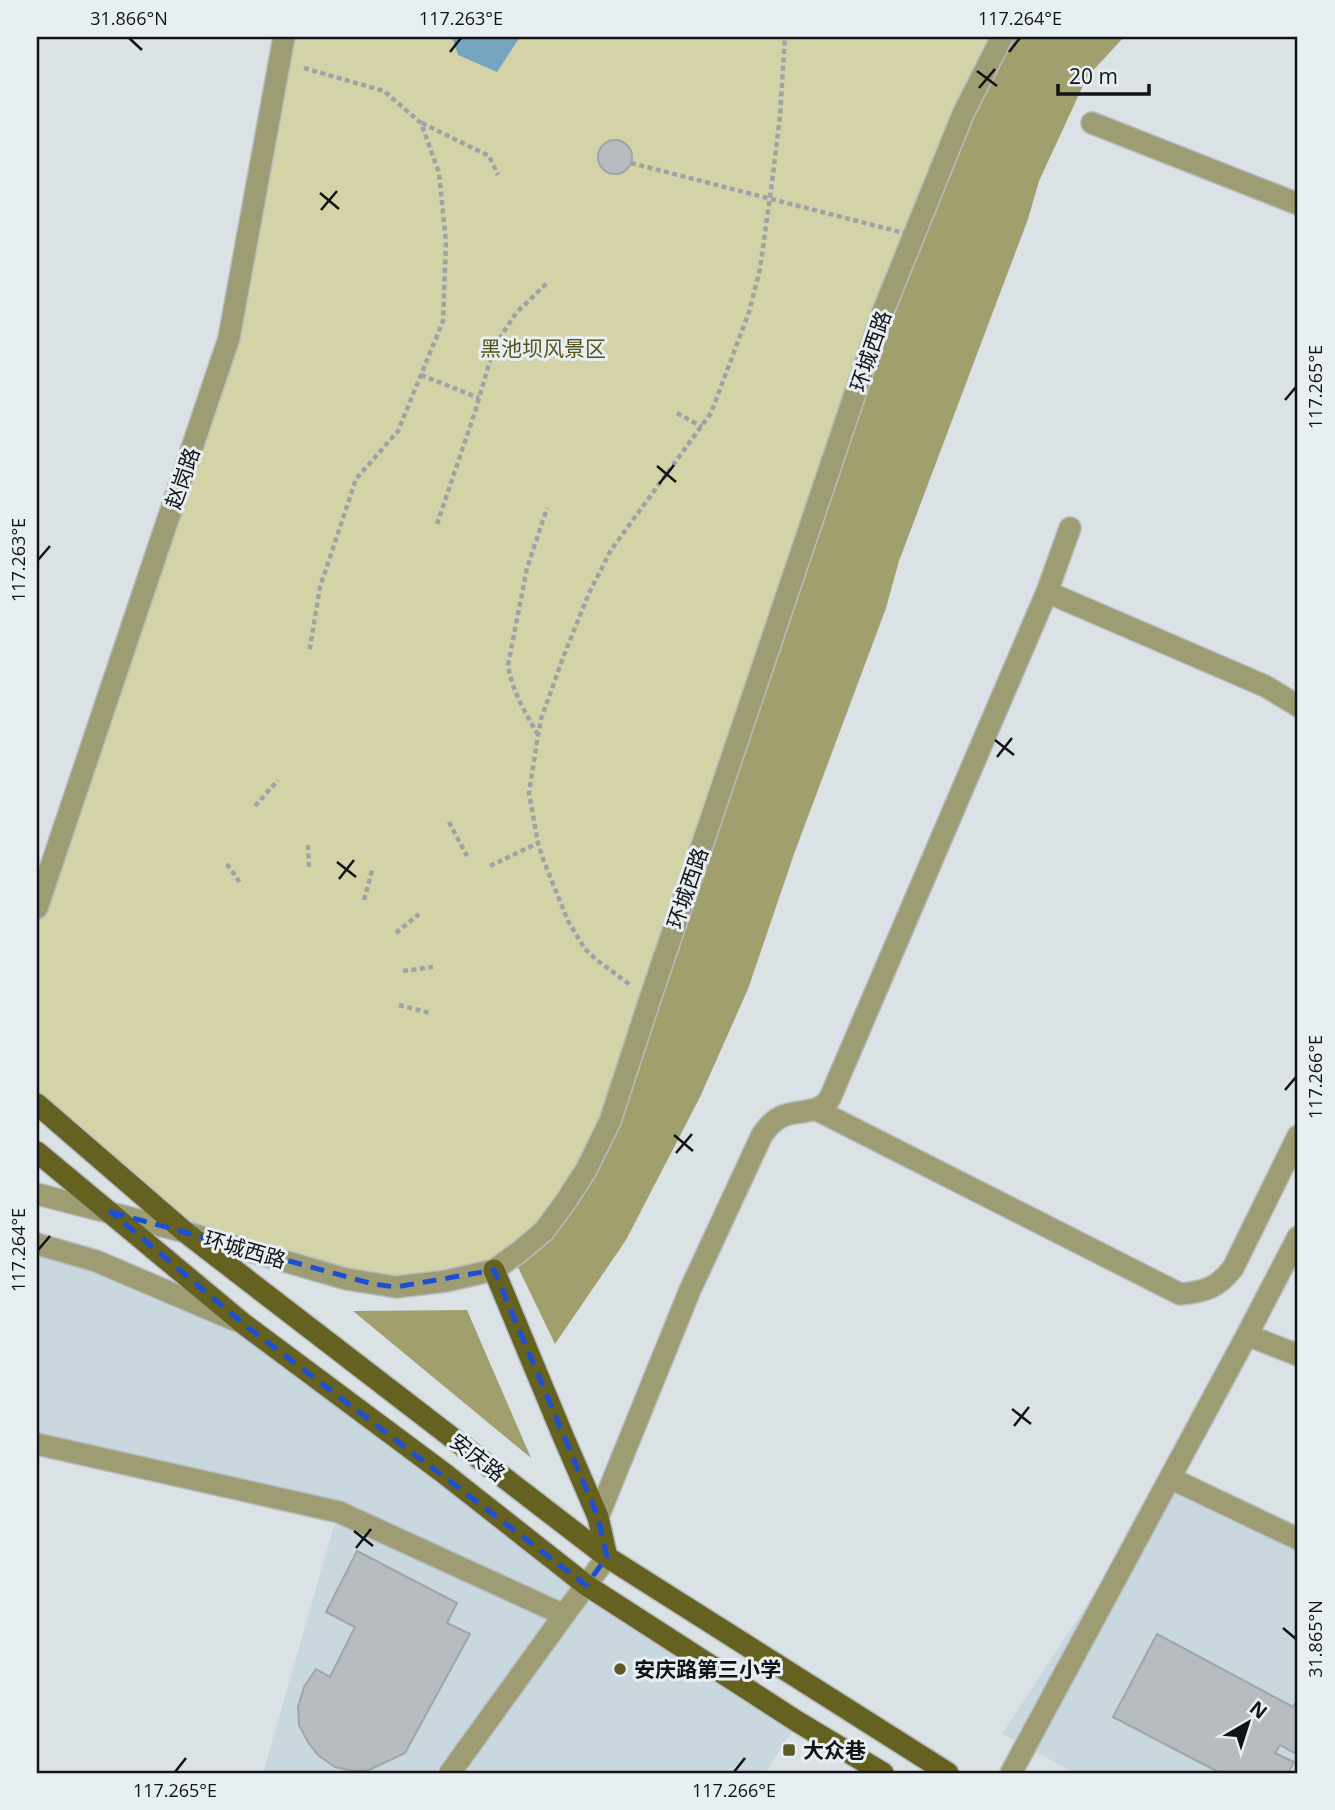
<svg xmlns="http://www.w3.org/2000/svg" width="1335" height="1810" font-family="'Open Sans','Noto Sans SC',sans-serif">
<rect width="100%" height="100%" fill="#dbe2e6"/>
<path fill="#c9d7df" d="M37,1244l208,81 200,149 353,248 -33,51h-502l75,-261 -301,-68z
M1170,1478l128,64v231h-223l-73,-39z"/>
<path fill="#d4d2a7" d="M284,37h718l-392,1084 -91,131 -123,35 -211,-55 -148,-128v-196l192,-570z"/>
<path fill="#a19f6e" d="M1002,37h122l-37,40 -48,104 -11,38 -129,342 -13,47 -92,246 -46,135 -48,108 -74,143 -71,104 -42,-87 73,-87 296,-856z
M467,1310l64,148 -178,-147z"/>
<path fill="#74a6c1" d="M452,37h68l-23,35 -39,-17z"/>
<path fill="#b6bcc0" stroke="#9fa5a9" stroke-width="2" d="M598 157a17 17 0 1 1 34 0a17 17 0 1 1-34 0Z
M357,1551l100,52 -10,20 23,11 -65,119 -36,17 -16,1 -18,-4 -17,-12 -10,-13 -9,-17 -1,-18 6,-20 12,-18 14,8 25,-50 -29,-15z
M1157,1634l136,73 5,-9v57l-18,-10 -5,8 19,9 -6,11h-68l-107,-56z"/>
<g fill="none" stroke-linecap="round" stroke-linejoin="round">
<g stroke="#b7bdc0" stroke-width="24">
<path id="minor" d="M1092,123l206,81
M1047,592l218,94 33,20
M37,908l192,-570 55,-301
M815,1109l365,185c24,-2 38,-6 53,-26l65,-132
M37,1194l148,38 161,47 50,8 50,-6 48,-11 25,-18 25,-21 22,-30 20,-31 24,-49 40,-122 232,-685 81,-200 39,-77
M37,1244l59,17 141,60
M1247,1335l51,20
M37,1444l302,68 225,103
M1170,1478l128,61
M598,1517l92,-227 72,-155c6,-8 11,-15 21,-19 15,-6 38,-2 47,-18l217,-506 23,-64
M450,1773l114,-158 43,-58
M1011,1773l236,-438 51,-98"/>
</g>
<g stroke="#b7bdc0" stroke-width="24">
<path id="major" d="M37,1104l148,128 422,325 341,216
M37,1152l208,173 200,149 141,111 212,137 85,51
M494,1270l69,166 35,81 9,40"/>
</g>
<path stroke="#9ea3a6" stroke-width="4.5" stroke-dasharray="5 3.5" stroke-linecap="butt" d="M304,68l80,23 37,32 18,50 7,69 -3,79 -45,110 -42,48 -36,108 -11,66
M422,123l67,33 9,19
M421,375l58,23
M677,413l25,14
M437,524l38,-112 19,-65 22,-34 31,-30
M538,735c-13,-23 -26,-44 -30,-70l19,-97 20,-60
M255,806l23,-26
M449,822l18,34
M308,845l1,24
M227,864l14,20
M490,866l48,-23
M364,900l9,-33
M396,933l23,-19
M403,971l30,-4
M629,984l-31,-23 -13,-12 -8,-13 -9,-15 -25,-62 -5,-16 -9,-50 9,-58 3,-16 23,-64 26,-64 21,-41 100,-137 38,-101 11,-43 12,-87 8,-66 5,-79
M399,1005l31,8"/>
<use href="#minor" stroke="#9d9c73" stroke-width="21"/>
<use href="#major" stroke="#656120" stroke-width="21"/>
<path stroke="#9ea3a6" stroke-width="4.5" stroke-dasharray="5 3.5" stroke-linecap="butt" d="M631,163l273,70"/>
</g>
<path fill="none" stroke="#1d4ed8" stroke-width="5" stroke-dasharray="14 9" stroke-linejoin="round" d="M111,1212l262,72 23,3 98,-17 104,247 9,40 -21,28 -341,-260z"/>
<path fill="none" stroke="#111314" stroke-width="2.5" d="M129,38l13,12M450,52l11,-14M1009,52l11,-14M977,71l20,15M979,88l16,-19M320,193l19,16M321,210l16,-19M1285,400l11,-13M657,466l19,16M659,484l15,-19M38,560l12,-14M995,740l19,15M997,757l15,-19M337,862l19,15M339,879l15,-19M1285,1090l11,-13M674,1135l19,16M676,1153l16,-19M38,1250l12,-14M1012,1409l19,15M1014,1426l15,-19M354,1531l19,15M356,1548l15,-19M1283,1628l13,11M175,1772l11,-14M734,1772l11,-14"/>
<g fill="#5c5925" stroke="#e8eff3" stroke-width="2.5">
<circle cx="620" cy="1669" r="7"/>
<rect x="782" y="1743" width="14" height="14" rx="3.5"/>
</g>
<g text-anchor="middle" dominant-baseline="central" stroke-width="6" stroke-linejoin="round" paint-order="stroke">
<g font-size="21" fill="#57541b" stroke="#e8eff3">
<text x="543" y="348">黑池坝风景区</text>
</g>
<g font-size="21" fill="#111314" stroke="#e8eff3">
<text transform="translate(870 351) rotate(-71)">环城西路</text>
<text transform="translate(182 478) rotate(-71)">赵岗路</text>
<text transform="translate(687 888) rotate(-71)">环城西路</text>
<text transform="translate(245 1249) rotate(16)">环城西路</text>
<text transform="translate(478 1457) rotate(38)">安庆路</text>
</g>
<g font-size="21" font-weight="bold" fill="#111314" stroke="#e8eff3" text-anchor="start">
<text x="634" y="1669">安庆路第三小学</text>
<text x="803" y="1750">大众巷</text>
</g>
</g>
<rect width="1335" height="1810" fill="none" stroke="#e8eff3" stroke-width="77"/>
<g transform="translate(1248 1723) rotate(39)" stroke="#e8eff3" stroke-width="5" paint-order="stroke">
<path d="M0-5L12 26L0 18L-12 26Z" fill="#111314"/>
<text y="-10" font-size="19" font-weight="bold" text-anchor="middle" fill="#111314">N</text>
</g>
<path d="M1058 84v10h91v-10" fill="none" stroke="#111314" stroke-width="3.5"/>
<text x="1069" y="84" font-size="21" fill="#111314" stroke="#e8eff3" stroke-width="5" paint-order="stroke">20 m</text>
<rect x="38" y="38" width="1258" height="1734" fill="none" stroke="#111314" stroke-width="2.5"/>
<g font-size="18" text-anchor="middle" fill="#111314">
<text x="129" y="25">31.866°N</text>
<text x="461" y="25">117.263°E</text>
<text x="1020" y="25">117.264°E</text>
<text transform="translate(1316 387) rotate(-90)" y="6">117.265°E</text>
<text transform="translate(19 560) rotate(-90)" y="6">117.263°E</text>
<text transform="translate(1316 1077) rotate(-90)" y="6">117.266°E</text>
<text transform="translate(19 1250) rotate(-90)" y="6">117.264°E</text>
<text transform="translate(1316 1639) rotate(-90)" y="6">31.865°N</text>
<text x="175" y="1797">117.265°E</text>
<text x="734" y="1797">117.266°E</text>
</g>
</svg>
